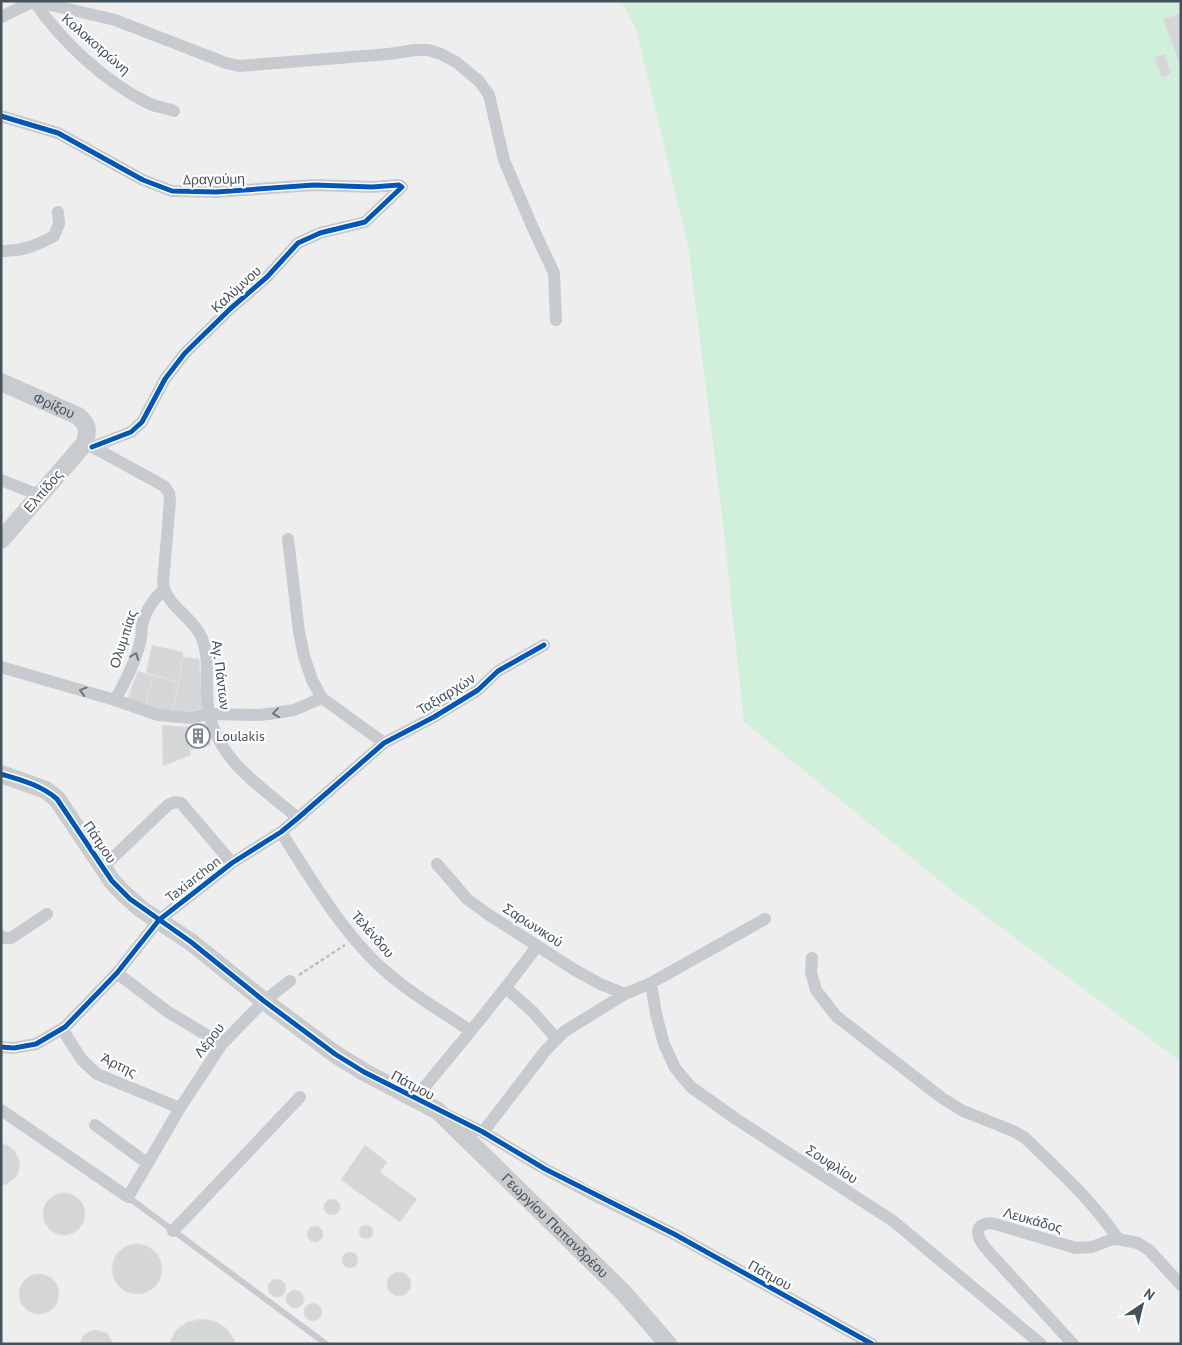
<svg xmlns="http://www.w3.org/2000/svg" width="1182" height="1345" font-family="'PT Sans',sans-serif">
<rect width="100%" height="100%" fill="#efeeee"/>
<path fill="#d1f0db" d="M621,1h560v1061l-226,-169 -211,-171 -23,-215 -33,-261 -52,-217z"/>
<path fill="#d5d6d7" stroke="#e0e0e1" d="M1181,13v55l-18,-49z
M1165,54l6,20 -10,3 -6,-20z
M152,645l31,7 -4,30 -33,-9z
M183,657l16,2 4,50 -16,3 -15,1z
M138,671l15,5 -8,31 -18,-7z
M153,676l26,6 -7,31 -27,-6z
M205,723l6,22 -21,5 -5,-23z
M162,725l23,2 6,28 -28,11z
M1,1144l6,1 7,5 4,7 2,8 -2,8 -4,6 -7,5 -6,1z
M365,1145l22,17 -7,10 37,27 -17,23 -59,-42z
M43 1214a21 21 0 1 1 42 0a21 21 0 1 1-42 0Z
M324 1207a8 8 0 1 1 16 0a8 8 0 1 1-16 0Z
M359 1232a7 7 0 1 1 14 0a7 7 0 1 1-14 0Z
M307 1234a8 8 0 1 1 16 0a8 8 0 1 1-16 0Z
M112 1269a25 25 0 1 1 50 0a25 25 0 1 1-50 0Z
M342 1260a8 8 0 1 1 16 0a8 8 0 1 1-16 0Z
M387 1284a12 12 0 1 1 24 0a12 12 0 1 1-24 0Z
M19 1294a20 20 0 1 1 40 0a20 20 0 1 1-40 0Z
M268 1288a9 9 0 1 1 18 0a9 9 0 1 1-18 0Z
M286 1299a9 9 0 1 1 18 0a9 9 0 1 1-18 0Z
M304 1312a9 9 0 1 1 18 0a9 9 0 1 1-18 0Z
M201,1319l13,2 12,7 8,11 1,5h-66l7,-14 11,-8z
M95,1330l12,3 7,11h-34l3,-8 5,-4z"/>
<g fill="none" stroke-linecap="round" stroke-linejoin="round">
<path stroke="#b5c3be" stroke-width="2.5" stroke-dasharray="4 2.5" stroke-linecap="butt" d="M299,975l46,-30"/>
<path stroke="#c7cace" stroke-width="6" d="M128,1197l198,147"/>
<path stroke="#c7cace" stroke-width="12" d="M34,1c27,40 71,81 114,102 8,4 18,5 26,8
M1,17l33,-16 81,19 111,43 13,3 150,-12 26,-4h13l13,4 15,8 12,10 11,9 10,14 15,65 28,66 22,47 2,47
M1,116l57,17 85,47 29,11 44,1 98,-7 58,2 27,-2 3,2 -37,35 -45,11 -22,10 -31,34 -37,32 -45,44 -20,26 -23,43 -11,10 -39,15
M1,251c20,1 36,-6 53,-15l5,-12 -1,-12
M89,445l75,41 5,7 1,8 -7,82c3,23 30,34 39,55 9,23 2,51 7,75 10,49 54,75 89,105
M1,480l38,15
M288,539l11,93 5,24 8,24 10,18 62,45
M1,667l114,33 43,15 32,3 19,-4 51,1 15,-2 19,-3 28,-12
M115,700c9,-16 23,-44 26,-62 1,-4 0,-8 1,-12 2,-14 12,-27 22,-37
M281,832c30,47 65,107 109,143 24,21 53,37 79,55
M437,864l30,35 22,16 86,55 25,14 25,10
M103,867l65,-62 7,-3 6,1 51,60
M1,936l4,2h6l36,-24
M812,958l-1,14 5,18 20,26 106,82 21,13 50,20 11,6c33,32 69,64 94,102
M117,973l51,39 54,32
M651,983l5,31 8,30 11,24 16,19 45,32 157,102 148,123
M506,988l26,23 24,27
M62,1029l20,31 15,14 83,34
M1,1047l13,1 22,-4 29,-17 52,-54 42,-53 73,-57 49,-31 17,-14 86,-75 50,-26 44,-27 20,-19 46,-26
M415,1099c41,-51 84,-100 122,-153
M1,1110l127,87 52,-89 42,-64 42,-43 26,-20
M447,1115l36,17 62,37 47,25 82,40 198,110
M95,1125l52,38
M483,1132l63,-82 19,-19 60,-37 26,-11 114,-64
M173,1231l127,-134
M1073,1344l-84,-92c-4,-5 -9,-10 -10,-15 -4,-12 7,-15 16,-13l81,24 16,-1 18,-7 8,-1 20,4 11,7 32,35"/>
<g stroke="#c9cccf" stroke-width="18">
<path id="s1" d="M1,382l77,34c11,10 10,13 7,27l-84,97"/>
<path id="s2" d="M1,774l45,16 11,9 55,82 9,10 20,18 50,33 73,59 71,53 29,18 74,39 185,181 45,52"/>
</g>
<g stroke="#fff" stroke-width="8">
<path id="cycleway" d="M1,116l57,17 85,47 29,11 44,1 98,-7 58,2 27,-2 3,2 -37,35 -45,11 -22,10 -31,34 -37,32 -45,44 -20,26 -23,43 -11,10 -39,15
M1,774c20,6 40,11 56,25l55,82 18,18 61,43 73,59 71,53 29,18 119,60 62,37 129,65 198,110
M1,1047l13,1 22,-4 29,-17 52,-54 42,-53 73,-57 49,-31 17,-14 86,-75 50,-26 44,-27 20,-19 46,-26"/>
</g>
<use href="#cycleway" stroke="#0057b8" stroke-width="5"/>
</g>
<defs><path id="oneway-chevron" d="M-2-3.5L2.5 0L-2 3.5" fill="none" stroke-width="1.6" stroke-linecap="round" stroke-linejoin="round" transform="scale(1.25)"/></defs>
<g stroke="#6b767e">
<use href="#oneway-chevron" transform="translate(135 656) rotate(-69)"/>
<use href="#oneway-chevron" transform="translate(83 691) rotate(-164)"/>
<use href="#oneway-chevron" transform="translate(276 713) rotate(173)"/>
</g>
<defs>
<g id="building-ring" transform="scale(1.25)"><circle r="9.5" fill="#fff" stroke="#80898f" stroke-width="1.5"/><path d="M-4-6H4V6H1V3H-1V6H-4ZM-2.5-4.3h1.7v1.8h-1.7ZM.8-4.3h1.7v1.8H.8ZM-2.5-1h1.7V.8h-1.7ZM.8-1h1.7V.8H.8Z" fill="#80898f"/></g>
</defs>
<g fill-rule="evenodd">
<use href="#building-ring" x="198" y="736"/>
</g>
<g text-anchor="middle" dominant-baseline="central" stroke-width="4.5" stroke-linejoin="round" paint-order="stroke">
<g font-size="14" fill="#44525c" stroke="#fff">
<text transform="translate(96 44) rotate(41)">Κολοκοτρώνη</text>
<text transform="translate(214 179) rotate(-1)">Δραγούμη</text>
<text transform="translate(236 289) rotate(-42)">Καλύμνου</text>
<text stroke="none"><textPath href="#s1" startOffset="58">Φρίξου</textPath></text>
<text transform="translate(43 491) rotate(-49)">Ελπίδος</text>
<text transform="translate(123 639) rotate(-72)">Ολυμπίας</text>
<text transform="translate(221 675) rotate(83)">Αγ. Πάντων</text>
<text transform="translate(446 694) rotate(-32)">Ταξιαρχών</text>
<text transform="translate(100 842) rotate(56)">Πάτμου</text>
<text transform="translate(193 879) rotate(-38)">Taxiarchon</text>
<text transform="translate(533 925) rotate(33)">Σαρωνικού</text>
<text transform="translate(373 934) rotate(49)">Τελένδου</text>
<text transform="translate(209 1040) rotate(-52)">Λέρου</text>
<text transform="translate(119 1065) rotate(26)">Άρτης</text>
<text transform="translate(413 1085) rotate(28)">Πάτμου</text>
<text transform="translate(832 1164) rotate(33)">Σουφλίου</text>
<text transform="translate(1033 1220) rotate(16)">Λευκάδος</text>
<text stroke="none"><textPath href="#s2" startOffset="725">Γεωργίου Παπανδρέου</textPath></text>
<text transform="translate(770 1275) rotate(29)">Πάτμου</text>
</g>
<g font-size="14" fill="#44525c" stroke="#fff" text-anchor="start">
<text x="216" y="736">Loulakis</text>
</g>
</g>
<rect width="1182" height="1345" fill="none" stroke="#44525c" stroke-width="5"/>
<g transform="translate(1142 1305) rotate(35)" stroke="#ffffff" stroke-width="4" paint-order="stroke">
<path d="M0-4L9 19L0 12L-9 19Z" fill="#44525c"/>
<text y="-8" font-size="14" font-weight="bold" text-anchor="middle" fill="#44525c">N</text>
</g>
</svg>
